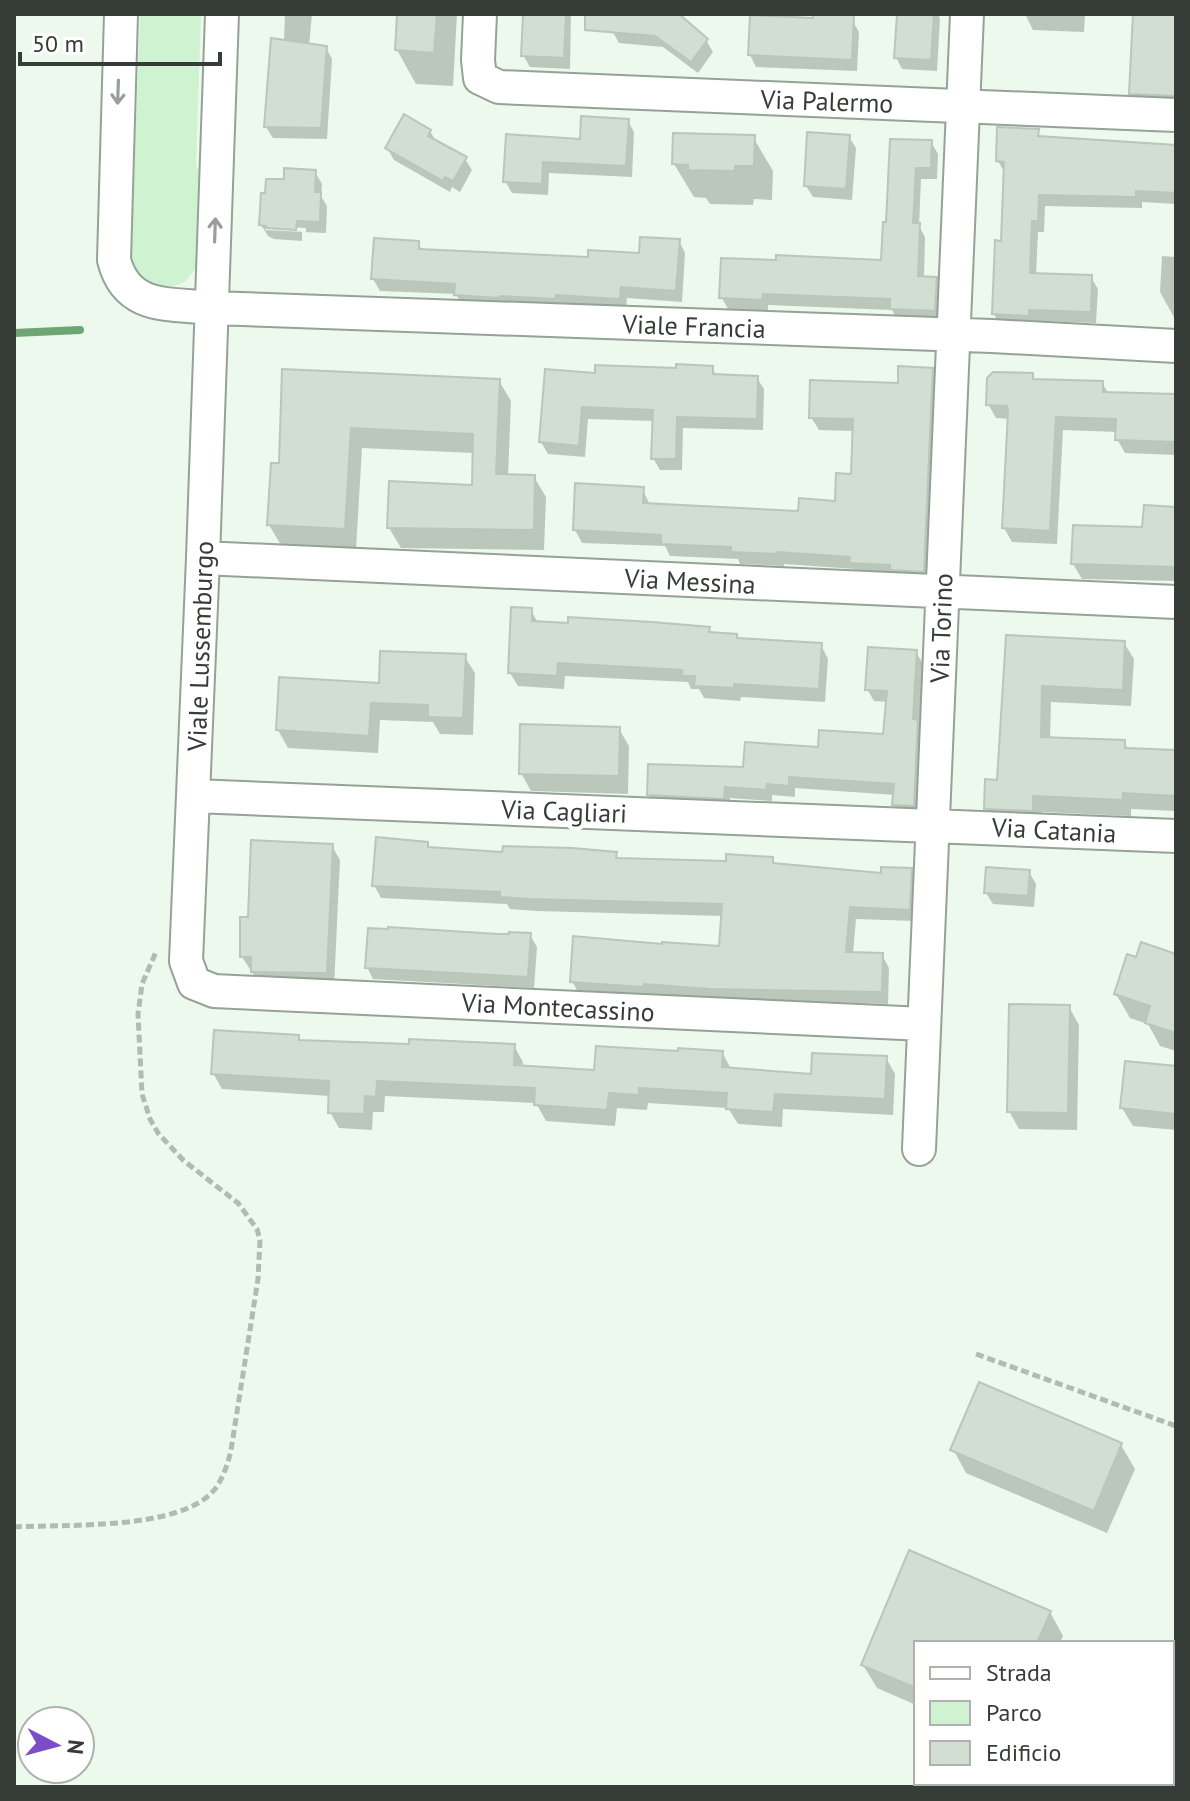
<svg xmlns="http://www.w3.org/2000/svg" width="1190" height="1801" font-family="'PT Sans',sans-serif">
<rect width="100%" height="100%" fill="#ecf9ec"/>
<path fill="#cff3d1" d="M140,14h61l-5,153 6,6 -6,95 -11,14 -20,8 -25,-11 -9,-22z"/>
<path fill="#0003" fill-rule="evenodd" d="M285,14h27l-3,32 17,2 6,11 -5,80 -54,-1 -7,-11 18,-86z
M399,14h58l-4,72 -37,-2 -19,-34z
M525,14h46l-1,55 -40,-2 -7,-12z
M614,14h62l30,26 7,12 -15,21 -35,-26 -44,-4 -6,-11z
M815,14h31l6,6 7,12 -2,39 -101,-4 -6,-12 64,-35z
M899,14h39l2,5 -3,52 -35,-2 -6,-12z
M1025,14h60l-1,18 -51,-2z
M1135,14h41v95l-37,-2 -8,-13z
M628,121l6,11 -2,45 -83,-4 -1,22 -36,-2 -7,-12 76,-40z
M430,131l7,12 28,16 7,11 -12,22 -8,-5 -2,5 -56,-32 -7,-12z
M1037,131l4,7 135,11v55l-34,-2v6l-97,-2 -1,26h-6l-2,43 55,2 7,12 -2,34 -61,-2 -1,6 -34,-1 -6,-12 9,-71 1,-71 -6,-11z
M753,137l20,34 -1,29 -18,-1 -1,6 -43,-1 -4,-6 -12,-1 -20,-33z
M849,137l7,11 -4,52 -39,-3 -7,-11z
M891,141l40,1 7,12 -1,25h-16l-2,47 6,11 -1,41 12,1 6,11 -1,32 -43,-1 -6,-11 -124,-5v6l-40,-2 -6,-11 161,-36 5,-38z
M315,172l7,12 -1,12 6,10 -1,27 -24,-1v9l-28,-2 -6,-3 -7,-11 24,-43zM265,226l41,2v4l-41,-2z
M679,241l6,12 -3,49 -55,-4 -1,12 -163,-3 -7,-13 -76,-3 -7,-12 45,-36 5,8 167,8 51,-4z
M1162,256l14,1v64l-16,-29z
M712,368l5,8 40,2 7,11 -1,41 -80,-2 -1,42h-22l-7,-12 1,-37 -66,-2 -3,38 -37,-3 -7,-12 56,-66z
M932,370l7,12 -8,202 -72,-9 -4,-6 -71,-5v2l-44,-2 -2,-5 -68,-3 -5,-10 -83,-3 -7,-13 67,-42 8,17 150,8 37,-10 16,-27 1,-45 -35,-1 -8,-13 89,-32z
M284,372l215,9 12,20 -3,75 26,1 12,20 -2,53 -143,-2 -12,-20 85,-41v-34l-112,-5 -6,101 -75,-4 -12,-20 12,-60z
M1032,375l3,6 67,2 7,11 67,2v59l-51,-2 -8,-14 1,-7 -55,-2 -6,114 -45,-2 -8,-14 6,-109 -14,-1 -8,-14z
M1176,509v72l-94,-2 -9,-15z
M531,610l7,13 171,6 3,5 26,6 83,5 7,14 -3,43 -84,-5 -1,4 -36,-3 -5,-9h-8l-3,-7 -123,-6 -1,13 -46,-3 -8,-13z
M1008,637l116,6 10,16 -3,47 -80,-4 -1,37 74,3 5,8 47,2v59l-45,-2v7l-89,-4 -1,15 -46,-2 -9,-16 13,-27z
M916,652l7,12 -4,62 5,8 -4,83h-19l-7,-12 1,-10 -100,-7v9l-23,-2v6l-42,-3v12l-74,-3 -7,-12 171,-46 65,-12 3,-35 -14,-1 -7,-12z
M464,656l11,17 -2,62 -33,-1 -7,-12 -53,-2 -2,33 -90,-5 -10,-18 103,-45z
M619,729l10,17 -1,48 -97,-3 -10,-18z
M427,844l3,5 74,5h112l3,6 108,3 45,-4 4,7 106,9 29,-5 7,12 -2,39 -60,-2 -3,35 29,1 7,13 -1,36 -309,-10 -7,-13 91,-35 58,2 3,-32 -187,-5 -27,-2 -3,-5 -126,-6 -7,-13z
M332,846l8,14 -6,127 -73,-1 -19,-29 7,-38z
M1029,872l7,12 -2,23 -41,-3 -7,-11z
M370,930l160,5 7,12 -3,41 -161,-9 -6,-12z
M1176,956v95l-16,-5 -12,-22 -18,-6 -14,-24 21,-34z
M1069,1007l10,18 -2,105 -58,-1 -10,-18z
M298,1037l3,5 110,4h103l9,16 -1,6 74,4 84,-19 42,-1 9,17 82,7 73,-18 9,16 -2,41 -110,-6 -1,18 -44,-3 -10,-16 -80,-5 -1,7 -30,-2 -2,18 -69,-5 -10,-18 -151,-7 -1,16h-11l-1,18 -33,-2 -9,-16v-16l-108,-7 -9,-16z
M1176,1068v62l-43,-4 -11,-18z
M1121,1445l14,24 -28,64 -141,-60 -13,-24z
M910,1553l140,59 13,24 -3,7h-144v62l-39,-17 -14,-23z"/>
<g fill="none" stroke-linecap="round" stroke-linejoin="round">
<path stroke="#6fa574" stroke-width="8" d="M14,333l66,-3"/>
</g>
<path fill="#d1ded1" stroke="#b9c6ba" stroke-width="2" d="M397,14h40l-3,39 -39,-3z
M523,14h43l-2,44 -43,-2z
M585,14h94l29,25 -17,23 -36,-26 -70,-6z
M813,14h41l-2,46 -104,-5 2,-40 63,3z
M897,14h37l-3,46 -37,-2z
M1133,14h43v82l-47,-2z
M271,38l56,8 -6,82 -57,-1z
M404,114l27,16 -3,6 39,21 -14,24 -8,-4 -2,4 -58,-33z
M581,116l48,3 -3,47 -83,-4 -1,22 -39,-2 3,-48 74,5z
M997,127l42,2 -1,7 138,9v48l-40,-2v6l-97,-2 -1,26h-6l-2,52 62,2 -1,37 -62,-2v6l-37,-2 3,-74 6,1 3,-79 -8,-1z
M807,132l43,3 -4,54 -42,-3z
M673,133l82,2 -1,31h-19v5l-47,-1v-5l-16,-1z
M890,139l42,1 -1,28h-15l-3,55h7l-2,53 19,1 -2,34 -45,-2v-10l-127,-5 -1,6 -43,-2 2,-40 55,2v-5l105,5 2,-38h3z
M284,168l32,2 -1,22h6l-1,30 -23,-1 -1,9 -30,-2v-2l-7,-1 2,-32h4l1,-14h18z
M640,237l40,2 -4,52 -55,-4 -1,12 -64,-4 -1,4 -55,-3 -1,2 -45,-3 1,-11 -84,-5 3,-41 45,3v8l169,8v-7l51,3z
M676,364l37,2v8l45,2 -1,43 -80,-2 -1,42h-25l2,-49 -71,-3 -3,39 -40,-4 6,-73 50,4v-8l81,3z
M898,366l35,2 -9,204 -34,-2v-5l-41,-2 1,-6 -73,-5v2l-46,-2v-5l-70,-3v-9l-88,-5 2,-47 69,4 -1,16 155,8 1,-13 36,3 1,-28 15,1 2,-55 -44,-1 1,-38 88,3z
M282,369l218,10 -4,95 39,1 -1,55 -147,-2 2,-47 83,4 1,-51 -122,-6 -6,101 -78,-4 4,-62h8z
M993,372l40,1v6l70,2v11l73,2v48l-61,-2 1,-21 -60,-2 -6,114 -48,-3 6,-116 -1,-6 -21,-1 1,-27z
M1144,505l32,2v60l-105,-3 2,-39 69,2z
M511,607l21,1v13l36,2v-6l84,5 58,5 -1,5 28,2v4l85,5 -3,46 -85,-5v4l-40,-2 1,-10h-13v-6l-124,-7 -1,13 -49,-3z
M1006,635l119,6 -2,49 -81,-4 -1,51 84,3v8l51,2v46l-53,-3v7l-90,-4v15l-49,-2 1,-30 12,1z
M868,647l49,3 -4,69 5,1 -4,86 -22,-1 2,-21 -105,-7v9l-22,-2 -1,6 -41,-3 -1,12 -77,-4 1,-31 95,3 2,-25 73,5 1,-17 64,4 4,-43 -22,-1z
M380,651l86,3 -3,64 -35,-1v-12l-57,-2 -2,33 -93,-6 3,-53 100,6z
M520,724l100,3 -1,49 -100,-2z
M376,837l52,5v5l74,5 1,-6 69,2 45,4 -1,6 110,3v-7l47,3v6l108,10v-6l31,1 -2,42 -60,-3 -4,45 37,1 -1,39 -172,-3 -66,-5 -1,3 -73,-5 3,-46 89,8v-2l57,4 3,-42 -193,-5 -29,-2v-5l-128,-6z
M251,840l82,4 -6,129 -76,-1v-15h-11v-40h8z
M986,867l44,3 -2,26 -44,-3z
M388,927l110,7h11v-2l22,1 -3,44 -163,-9 3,-40 20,1z
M1141,942l35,12v79l-31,-10 5,-17 -36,-12 13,-40 9,3z
M1009,1004l61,1 -2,108 -61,-1z
M214,1030l85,5v5l110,4v-5l106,5 -1,21 80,5 2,-24 82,5v-3l45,3 -1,16 89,7 1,-21 75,3 -2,43 -110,-5 -2,18 -47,-3 1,-16 -88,-5v7l-30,-2 -2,17 -73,-5 1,-17 -158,-7 -1,16 -11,-1 -1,18 -36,-1 1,-32 -118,-7z
M1125,1061l51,5v48l-56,-6z
M979,1382l143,61 -28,68 -144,-61z
M909,1550l142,61 -14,32h-121v45l-55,-23z"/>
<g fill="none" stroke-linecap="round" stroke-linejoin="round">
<g stroke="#95a296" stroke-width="36">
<path id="minor" d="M121,14l-7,246c13,51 56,43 99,48l779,28 184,10
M222,14l-19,544 -17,403 8,22 20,8 710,33
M480,14l-2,46 2,18 19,9 677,28
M203,558l973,44
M195,796l981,40
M919,1149l48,-1135"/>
</g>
<path stroke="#b0bbb1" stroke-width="5" stroke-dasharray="8 4" stroke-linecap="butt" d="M976,1354l200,72
M14,1527c50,-3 168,4 201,-38 8,-11 13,-25 16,-39l27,-171 2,-39 -3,-11 -19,-26 -55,-43 -25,-27 -8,-14 -8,-25 -4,-80 4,-30 14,-32"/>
<use href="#minor" stroke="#fff" stroke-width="32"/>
</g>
<defs><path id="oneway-shaft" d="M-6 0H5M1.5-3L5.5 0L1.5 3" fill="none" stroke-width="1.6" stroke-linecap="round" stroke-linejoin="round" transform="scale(2)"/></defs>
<g stroke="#9a9e9b">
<use href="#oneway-shaft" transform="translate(118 92) rotate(92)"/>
<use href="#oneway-shaft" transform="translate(215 230) rotate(-88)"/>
</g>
<g text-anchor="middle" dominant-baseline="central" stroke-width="8" stroke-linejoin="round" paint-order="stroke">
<g font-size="26" fill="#363c37" stroke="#fff">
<text transform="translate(827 101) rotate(2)">Via Palermo</text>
<text transform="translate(694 326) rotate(2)">Viale Francia</text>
<text transform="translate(690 581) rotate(3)">Via Messina</text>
<text transform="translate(941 628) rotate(-88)">Via Torino</text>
<text transform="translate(200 646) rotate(-88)">Viale Lussemburgo</text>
<text transform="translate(564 811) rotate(2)">Via Cagliari</text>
<text transform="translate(1054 830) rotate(3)">Via Catania</text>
<text transform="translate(558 1007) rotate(3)">Via Montecassino</text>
</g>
</g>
<rect width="1190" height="1801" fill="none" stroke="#363c37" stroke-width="32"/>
<rect x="914" y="1641" width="260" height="144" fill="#ffffff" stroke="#afb1af" stroke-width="2"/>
<rect x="930" y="1667" width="40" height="12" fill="#ffffff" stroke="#afb1af" stroke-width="2"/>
<text x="986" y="1681" font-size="24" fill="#363c37">Strada</text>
<rect x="930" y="1701" width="40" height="24" fill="#cff3d1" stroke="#afb1af" stroke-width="2"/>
<text x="986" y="1721" font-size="24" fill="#363c37">Parco</text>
<rect x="930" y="1741" width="40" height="24" fill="#d1ded1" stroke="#afb1af" stroke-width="2"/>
<text x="986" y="1761" font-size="24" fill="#363c37">Edificio</text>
<g transform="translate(56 1745) rotate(96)"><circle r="38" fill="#ffffff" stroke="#afb1af" stroke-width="2"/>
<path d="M0-6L14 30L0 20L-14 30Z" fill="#7a4ec7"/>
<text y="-12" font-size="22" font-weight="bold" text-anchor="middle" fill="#363c37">N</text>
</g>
<path d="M20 52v12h200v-12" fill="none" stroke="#363c37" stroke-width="4"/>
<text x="32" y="52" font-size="24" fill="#363c37" stroke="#ffffff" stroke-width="6" paint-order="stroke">50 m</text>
</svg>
